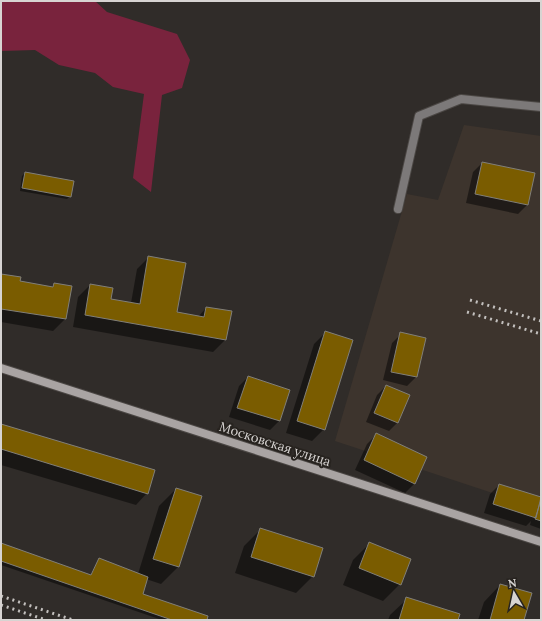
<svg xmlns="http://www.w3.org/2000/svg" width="542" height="621" font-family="Lora,serif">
<rect width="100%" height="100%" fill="#302c29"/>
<path fill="#3d342d" d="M464,125l77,11v373l-206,-68 72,-247 31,6z"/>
<path fill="#79233d" d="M1,1h94l12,11 70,22 13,26 -8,28 -20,7 -11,97 -18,-14 11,-84 -31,-7 -18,-14 -36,-8 -24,-15 -34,1z"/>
<path fill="#0007" d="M482,163l52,11 -7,31 -9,9 -52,-11 7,-31z
M25,173l45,23 -3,3 -47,-8 2,-15z
M149,257l27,56 22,4 8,-9 19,32 -12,12 -140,-25 5,-30 12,-12 20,14 21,4 6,-34z
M1,275l18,7 32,5 3,-2 11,34 -12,12 -52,-9z
M326,332l-2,97 -12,12 -26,-8 28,-89z
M401,334l24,5 -9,38 -9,9 -24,-6 9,-37z
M248,377l41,14 -10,30 -9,9 -41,-13 10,-31z
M386,386l12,36 -9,9 -23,-9 11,-27z
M1,425l146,68 -11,12 -135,-40z
M376,435l50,22 -12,27 -9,9 -50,-23 12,-26z
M499,485l42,13v31l-11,-4 1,-4 -5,5 -42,-13 6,-19z
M176,489l25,8 -23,70 -17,17 -15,-5 -4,16 64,25h-44l-161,-55v-21l89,32 7,-14 3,-3 38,15 21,-68z
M261,529l52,47 -17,17 -61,-20 9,-27z
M370,543l30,41 -17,17 -40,-16 10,-25z
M500,585l23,35h-45l6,-18z
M407,599l50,21h-69l2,-5z"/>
<path fill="#7a5c00" stroke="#817f79" d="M482,162l53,11 -7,32 -53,-11z
M25,172l49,9 -3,16 -49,-9z
M148,256l38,7 -9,49 27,5 2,-10 26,4 -6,29 -141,-25 5,-31 23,4 -2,11 29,5z
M1,274l20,3 -1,4 33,6 1,-4 18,3 -6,33 -65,-10z
M325,331l28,9 -28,90 -28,-9z
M400,332l26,6 -9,39 -26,-5z
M248,376l42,14 -10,31 -43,-13z
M386,385l24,10 -12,28 -24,-10z
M1,424l154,46 -7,24 -147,-45z
M376,433l51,24 -12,27 -51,-24z
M499,484l42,13 -5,21 -43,-14z
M176,488l26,8 -23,71 -26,-8z
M541,500v21l-6,-2z
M260,528l63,20 -9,29 -63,-20z
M369,542l42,17 -10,26 -42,-17z
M1,543l90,32 8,-17 49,19 -5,17 65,22 -1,4h-35l-171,-59z
M500,584l32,9 -8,27h-34z
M406,597l54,17 -2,6h-59z"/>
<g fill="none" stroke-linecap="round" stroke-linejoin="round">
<g stroke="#4b4744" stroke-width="10">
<path id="lane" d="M398,209l21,-93 42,-17 80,8"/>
</g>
<g stroke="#4b4744" stroke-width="10">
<path id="secondary" d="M1,368l540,174"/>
</g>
<use href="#lane" stroke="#7c7979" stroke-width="8"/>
<use href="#secondary" stroke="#a9a4a3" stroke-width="8"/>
<path stroke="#c3c0be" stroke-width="3" stroke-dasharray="2 4" stroke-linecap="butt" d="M470,300l71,21
M467,312l74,22
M1,596l72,24
M1,605l45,15"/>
</g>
<g text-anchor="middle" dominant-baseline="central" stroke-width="4" stroke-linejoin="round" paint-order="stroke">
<g font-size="13" fill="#d7d4d2" stroke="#27231f">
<text transform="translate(275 444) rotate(18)">Московская улица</text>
</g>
</g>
<rect width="542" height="621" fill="none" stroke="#d7d4d2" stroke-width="4"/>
<g transform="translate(514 593) rotate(351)" stroke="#27231f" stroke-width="3" paint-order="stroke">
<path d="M0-3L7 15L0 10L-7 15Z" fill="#d7d4d2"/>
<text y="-6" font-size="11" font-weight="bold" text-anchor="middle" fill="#d7d4d2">N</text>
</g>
</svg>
